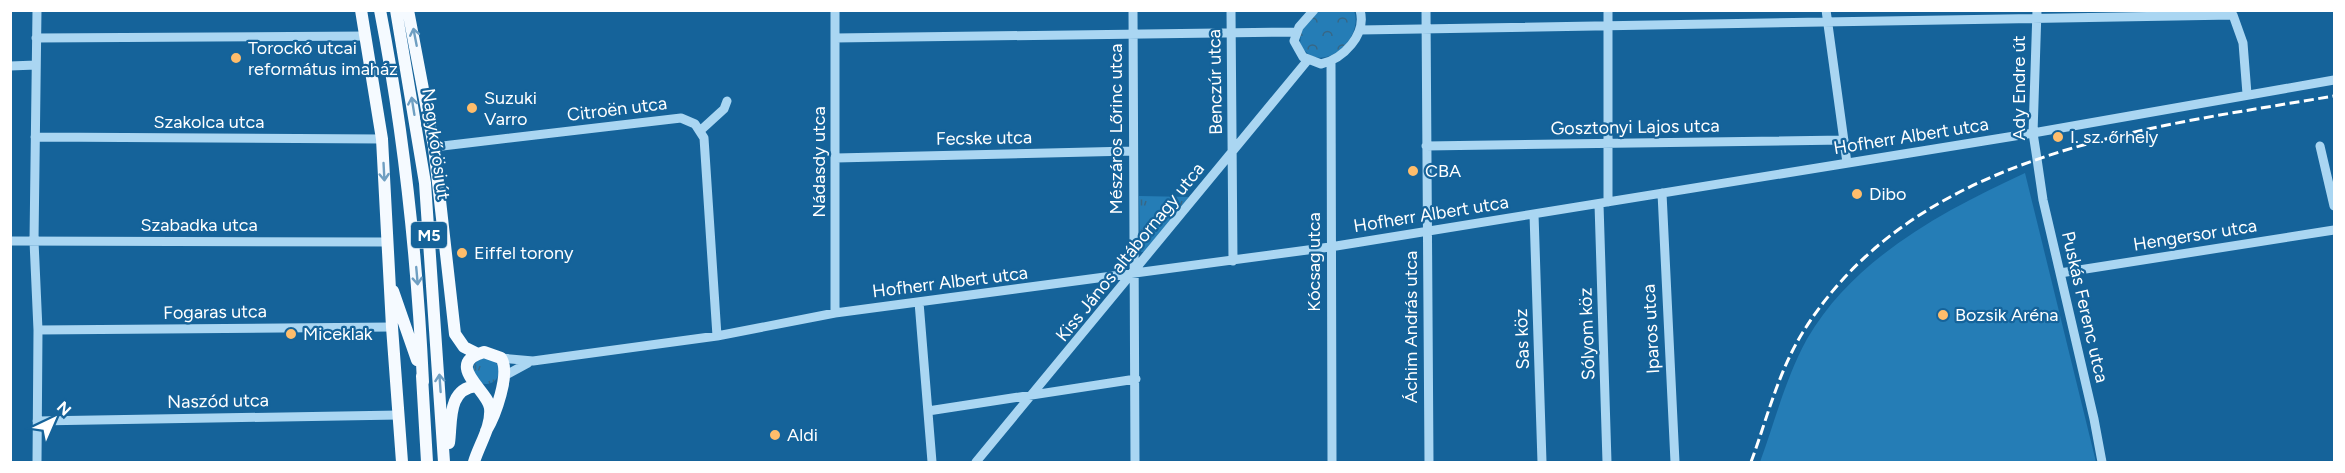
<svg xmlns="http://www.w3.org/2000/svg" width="2345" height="473" font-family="Figtree,sans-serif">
<defs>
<pattern id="grass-tufts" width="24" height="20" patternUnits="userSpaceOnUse" patternTransform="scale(1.5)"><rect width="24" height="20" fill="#257db6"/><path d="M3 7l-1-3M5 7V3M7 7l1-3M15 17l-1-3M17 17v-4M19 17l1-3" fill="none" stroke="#376786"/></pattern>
<pattern id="park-crowns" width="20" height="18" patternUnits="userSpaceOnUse" patternTransform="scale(1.5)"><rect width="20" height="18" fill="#257db6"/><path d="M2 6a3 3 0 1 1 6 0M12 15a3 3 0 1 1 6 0" fill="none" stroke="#376786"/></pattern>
</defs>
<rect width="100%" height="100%" fill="#15639a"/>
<path fill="url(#grass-tufts)" d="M1139,196l50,1 -43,55h-6z
M473 371a13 13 0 1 1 26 0a13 13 0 1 1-26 0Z"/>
<path fill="url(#park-crowns)" d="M1319,11h35c11,28 -35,68 -54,33l2,-17z"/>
<path fill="#257db6" d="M2025,173l71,289h-336c15,-41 26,-85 47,-123 47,-81 136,-128 218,-166z"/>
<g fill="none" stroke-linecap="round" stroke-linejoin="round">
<path stroke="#aad6f2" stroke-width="9" d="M37,10l-3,231 4,89 -1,132
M835,10v303
M1133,10l2,452
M1231,10l2,251
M1314,10l-15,17 -5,14 9,16 18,7c22,-5 46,-29 39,-54
M1426,10l3,452
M1826,10l21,153
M2037,10l-4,123 4,26 6,41 51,219 8,43
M2233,15l10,28 4,51
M1360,30l873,-15
M36,38l330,-2
M835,38l461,-6
M1331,61l1,401
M10,66l26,-1
M701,130l23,-21 3,-8
M35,137l347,2
M1426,146l418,-6
M2320,146l14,60
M434,147l247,-29 14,6 9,14 13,198
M836,158l296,-7
M1662,193l13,269
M1608,202v-192
M1599,204l8,258
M1534,214l8,248
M10,241l378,1
M2060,273l274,-43
M919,302l13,160
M38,330l354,-3
M501,358l32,3 184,-25 118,-23 495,-66 703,-114 301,-53
M504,376l24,-13
M928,411l208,-32
M37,421l362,-6
M976,462l331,-401"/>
<path stroke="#f5faff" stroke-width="12" d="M361,10l21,129 10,188 10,135
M380,10c24,123 37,247 43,372
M396,10l29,173 19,279
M408,10l26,137 21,187 9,13 14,7
M393,291l24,69
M422,376l5,86
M449,443c3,-21 -2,-54 27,-57
M474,462c5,-17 18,-36 16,-54 -2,-18 -47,-44 -6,-56l17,6c10,15 -6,58 -15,73"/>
<path stroke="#fff" stroke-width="3" stroke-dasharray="10 4.5" stroke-linecap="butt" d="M1751,462c16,-43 27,-90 52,-130 112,-180 342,-204 531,-236"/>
</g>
<defs><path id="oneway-shaft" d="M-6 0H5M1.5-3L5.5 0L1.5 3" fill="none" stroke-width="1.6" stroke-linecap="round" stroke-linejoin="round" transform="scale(1.5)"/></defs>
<g stroke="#6f9fc2">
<use href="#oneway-shaft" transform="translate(415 37) rotate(-101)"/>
<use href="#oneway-shaft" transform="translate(413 106) rotate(-99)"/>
<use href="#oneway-shaft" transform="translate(384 172) rotate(87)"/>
<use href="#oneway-shaft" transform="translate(417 276) rotate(85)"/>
<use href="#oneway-shaft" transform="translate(440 383) rotate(-94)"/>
</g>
<g fill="#ffbd6b" stroke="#15639a" stroke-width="2">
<circle cx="236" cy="58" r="6"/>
<circle cx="472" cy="108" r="6"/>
<circle cx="2058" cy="137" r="6"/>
<circle cx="1413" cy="171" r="6"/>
<circle cx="1857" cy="194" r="6"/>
<circle cx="462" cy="253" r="6"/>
<circle cx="1943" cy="315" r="6"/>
<circle cx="291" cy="334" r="6"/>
<circle cx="775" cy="435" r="6"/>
</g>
<g text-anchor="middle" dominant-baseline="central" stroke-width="4.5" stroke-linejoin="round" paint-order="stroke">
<rect fill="#15639a" stroke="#b9d0e1" stroke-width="1.5" x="411" y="222" width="36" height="26" rx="4.5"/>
<g font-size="16" font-weight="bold" fill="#fff">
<text x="429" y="235">M5</text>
</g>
<g font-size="18" fill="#fff" stroke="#15639a" text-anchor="start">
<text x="248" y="48">Torockó utcai<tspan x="248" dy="21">református imaház</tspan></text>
<text x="484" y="98">Suzuki<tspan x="484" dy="21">Varro</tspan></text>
<text x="2070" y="137">I. sz. őrhely</text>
<text x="1425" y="171">CBA</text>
<text x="1869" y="194">Dibo</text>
<text x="474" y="253">Eiffel torony</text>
<text x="1955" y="315">Bozsik Aréna</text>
<text x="303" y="334">Miceklak</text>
<text x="787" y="435">Aldi</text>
</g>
<g font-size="18" fill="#fff" stroke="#15639a">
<text transform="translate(1215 82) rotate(-91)">Benczúr utca</text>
<text transform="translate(2019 88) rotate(-90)">Ady Endre út</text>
<text transform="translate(617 109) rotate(-7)">Citroën utca</text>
<text x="209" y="122">Szakolca utca</text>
<text transform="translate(1635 127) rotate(-1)">Gosztonyi Lajos utca</text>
<text transform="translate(1116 129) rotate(-90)">Mészáros Lőrinc utca</text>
<text transform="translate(1911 136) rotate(-9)">Hofherr Albert utca</text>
<text transform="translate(984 138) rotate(-1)">Fecske utca</text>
<text transform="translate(436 144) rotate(82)">Nagykőrösi út</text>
<text transform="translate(819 162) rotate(-90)">Nádasdy utca</text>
<text transform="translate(1431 214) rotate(-9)">Hofherr Albert utca</text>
<text x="199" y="225">Szabadka utca</text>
<text transform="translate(2195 235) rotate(-9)">Hengersor utca</text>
<text transform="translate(1130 252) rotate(-51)">Kiss János altábornagy utca</text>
<text transform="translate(1314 262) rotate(-90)">Kócsag utca</text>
<text transform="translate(950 282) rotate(-7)">Hofherr Albert utca</text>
<text transform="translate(2085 307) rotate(77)">Puskás Ferenc utca</text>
<text transform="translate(215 312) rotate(-1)">Fogaras utca</text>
<text transform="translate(1411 327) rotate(-90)">Áchim András utca</text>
<text transform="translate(1651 329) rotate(-93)">Iparos utca</text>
<text transform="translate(1587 334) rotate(-92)">Sólyom köz</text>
<text transform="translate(1522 339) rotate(-92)">Sas köz</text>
<text transform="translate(218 401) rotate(-1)">Naszód utca</text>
</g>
</g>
<rect width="2345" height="473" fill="none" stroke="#ffffff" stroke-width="24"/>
<g transform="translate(54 419) rotate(44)" stroke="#15639a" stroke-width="4.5" paint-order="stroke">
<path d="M0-4.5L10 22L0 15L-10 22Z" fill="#ffffff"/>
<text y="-9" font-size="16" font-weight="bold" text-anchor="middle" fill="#ffffff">N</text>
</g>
</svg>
